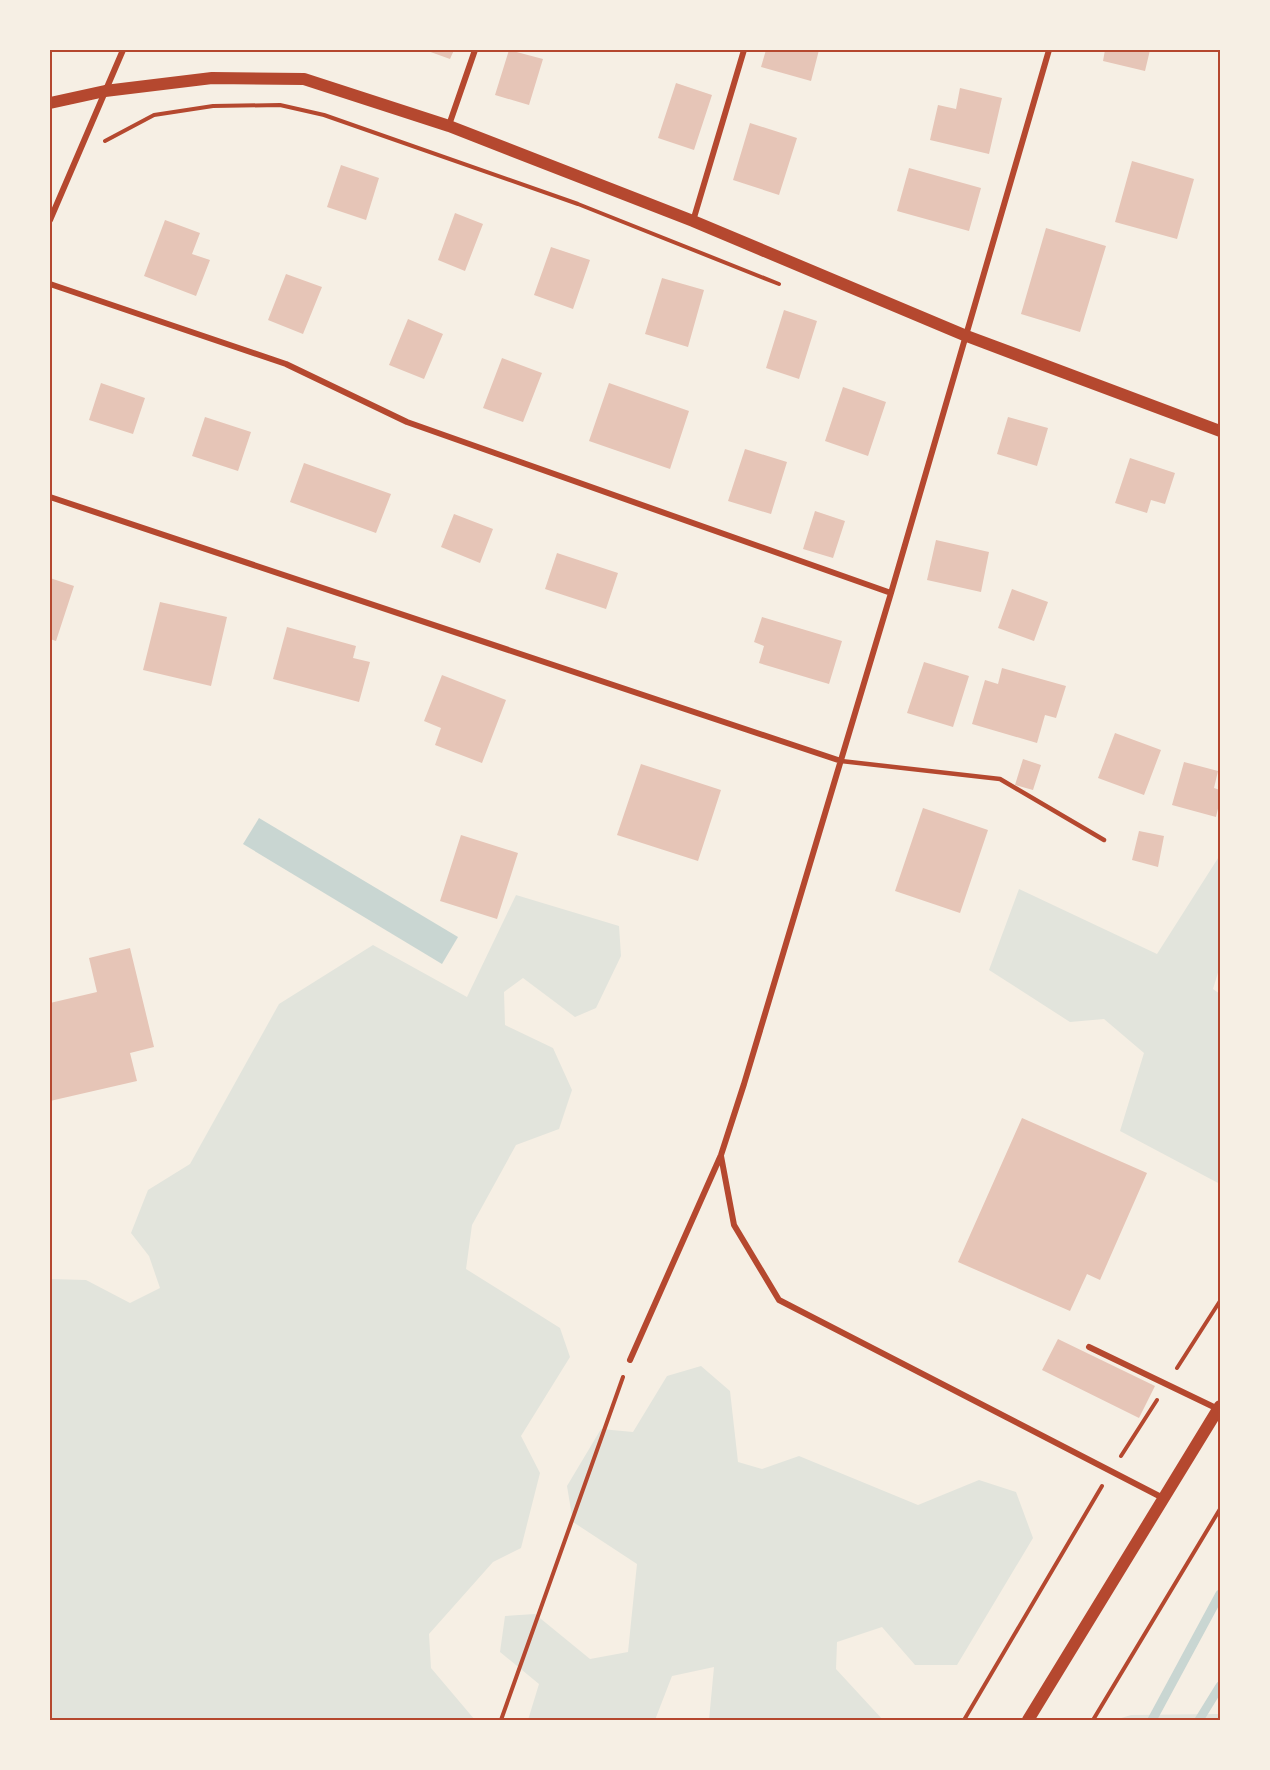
<svg xmlns="http://www.w3.org/2000/svg" width="1270" height="1770" font-family="Mulish,sans-serif">
<rect width="100%" height="100%" fill="#f6efe4"/>
<path fill="#e2e4dc" d="M1220,855v111l-7,23 7,5v190l-100,-53 24,-78 -40,-34 -34,3 -81,-52 30,-81 138,65z
M516,895l103,31 2,30 -25,52 -21,9 -52,-39 -19,14 1,33 48,23 19,42 -13,39 -43,16 -44,80 -6,44 94,59 10,29 -49,79 19,37 -19,75 -28,14 -64,72 2,34 44,52h-425v-441l36,1 44,23 30,-15 -11,-32 -18,-23 17,-43 42,-26 89,-160 94,-59 94,52z
M701,1366l29,25 8,71 24,7 37,-13 119,49 61,-25 37,12 17,46 -76,127h-42l-33,-38 -45,15 -1,27 47,51h-174l5,-53 -42,9 -17,44h-127l11,-36 -39,-32 5,-36 30,-2 55,45 38,-7 9,-88 -64,-42 -6,-36 34,-57 32,3 34,-56z
M1220,1714v6h-105l16,-5z"/>
<path fill="#c9d6d2" d="M259,818l199,119 -16,27 -199,-120z"/>
<g fill="none" stroke-linecap="round" stroke-linejoin="round">
<path stroke="#c9d6d2" stroke-width="9" d="M1152,1720l68,-126
M1199,1720l21,-34"/>
</g>
<path fill="#e6c5b7" d="M425,50h29l-4,9z
M509,50l34,9 -14,46 -34,-10z
M766,50h53l-8,31 -50,-14z
M1105,50h45l-5,21 -42,-10z
M676,83l36,12 -18,55 -36,-12z
M960,88l42,10 -13,56 -59,-14 8,-35 18,4z
M750,123l47,15 -18,57 -46,-15z
M1132,161l62,18 -17,60 -62,-17z
M341,165l38,13 -13,42 -39,-13z
M909,168l72,20 -12,43 -72,-20z
M455,213l28,11 -18,47 -27,-11z
M165,220l35,13 -8,21 18,6 -14,36 -52,-20z
M1046,228l60,18 -26,86 -59,-18z
M551,247l39,13 -17,49 -39,-14z
M286,274l36,13 -19,47 -35,-14z
M662,278l42,12 -16,57 -43,-13z
M784,310l33,11 -18,58 -33,-11z
M408,319l35,15 -19,45 -35,-14z
M502,358l40,15 -19,49 -40,-14z
M101,383l44,15 -12,36 -44,-14z
M609,383l80,28 -19,58 -81,-28z
M843,387l43,15 -18,54 -43,-15z
M205,417l46,15 -13,39 -46,-15z
M1008,417l40,11 -11,38 -40,-12z
M745,449l42,13 -16,52 -43,-13z
M1130,458l45,15 -10,31 -14,-4 -4,13 -32,-10z
M304,463l87,31 -15,39 -86,-31z
M815,511l30,10 -12,37 -30,-9z
M454,514l39,15 -13,34 -39,-16z
M936,540l53,12 -8,40 -54,-12z
M557,553l61,20 -12,36 -61,-20z
M50,578l24,8 -18,55 -6,-2z
M1012,589l36,13 -14,39 -36,-13z
M160,602l67,15 -16,69 -68,-16z
M762,617l80,24 -13,43 -70,-21 5,-17 -10,-4z
M287,627l69,19 -3,12 17,4 -11,40 -86,-23z
M924,662l45,14 -16,51 -46,-14z
M1002,668l64,18 -10,32 -11,-3 -8,28 -65,-19 13,-44 13,4z
M442,675l64,25 -24,63 -47,-18 6,-17 -17,-7z
M1115,733l46,17 -17,45 -46,-17z
M1023,759l18,6 -8,25 -18,-5z
M1184,762l34,9 -4,17 6,2v10l-4,17 -44,-12z
M641,764l80,26 -23,71 -81,-26z
M923,808l65,22 -28,83 -65,-22z
M1139,831l25,5 -6,31 -26,-7z
M461,835l57,18 -21,66 -57,-18z
M130,948l24,99 -24,6 7,28 -87,20v-98l47,-11 -8,-34z
M1022,1118l125,55 -47,107 -13,-6 -17,37 -112,-49z
M1058,1339l97,47 -16,32 -97,-48z"/>
<g fill="none" stroke-linecap="round" stroke-linejoin="round">
<path stroke="#b5482f" stroke-width="4" d="M105,141l49,-26 59,-9 67,-1 44,10 254,89 201,80
M1177,1368l43,-67
M1121,1456l36,-56
M501,1720l122,-343
M964,1720l138,-234
M1093,1720l127,-211"/>
<path stroke="#b5482f" stroke-width="4.5" d="M841,761l159,18 104,61"/>
<path stroke="#b5482f" stroke-width="6" d="M449,125l26,-75
M50,220l73,-170
M693,221l51,-171
M50,284l236,80 121,58 484,171
M50,497l791,264
M721,1156l13,69 45,75 384,198
M1089,1347l129,62
M630,1360l91,-205 23,-71 147,-491 158,-543"/>
<path stroke="#b5482f" stroke-width="12" d="M50,103l55,-12 107,-13 92,1 145,47 244,95 271,114 256,96
M1028,1720l192,-314"/>
</g>
<rect width="1270" height="1770" fill="none" stroke="#f6efe4" stroke-width="102"/>
<rect x="51" y="51" width="1168" height="1668" fill="none" stroke="#b5482f" stroke-width="2"/>
</svg>
